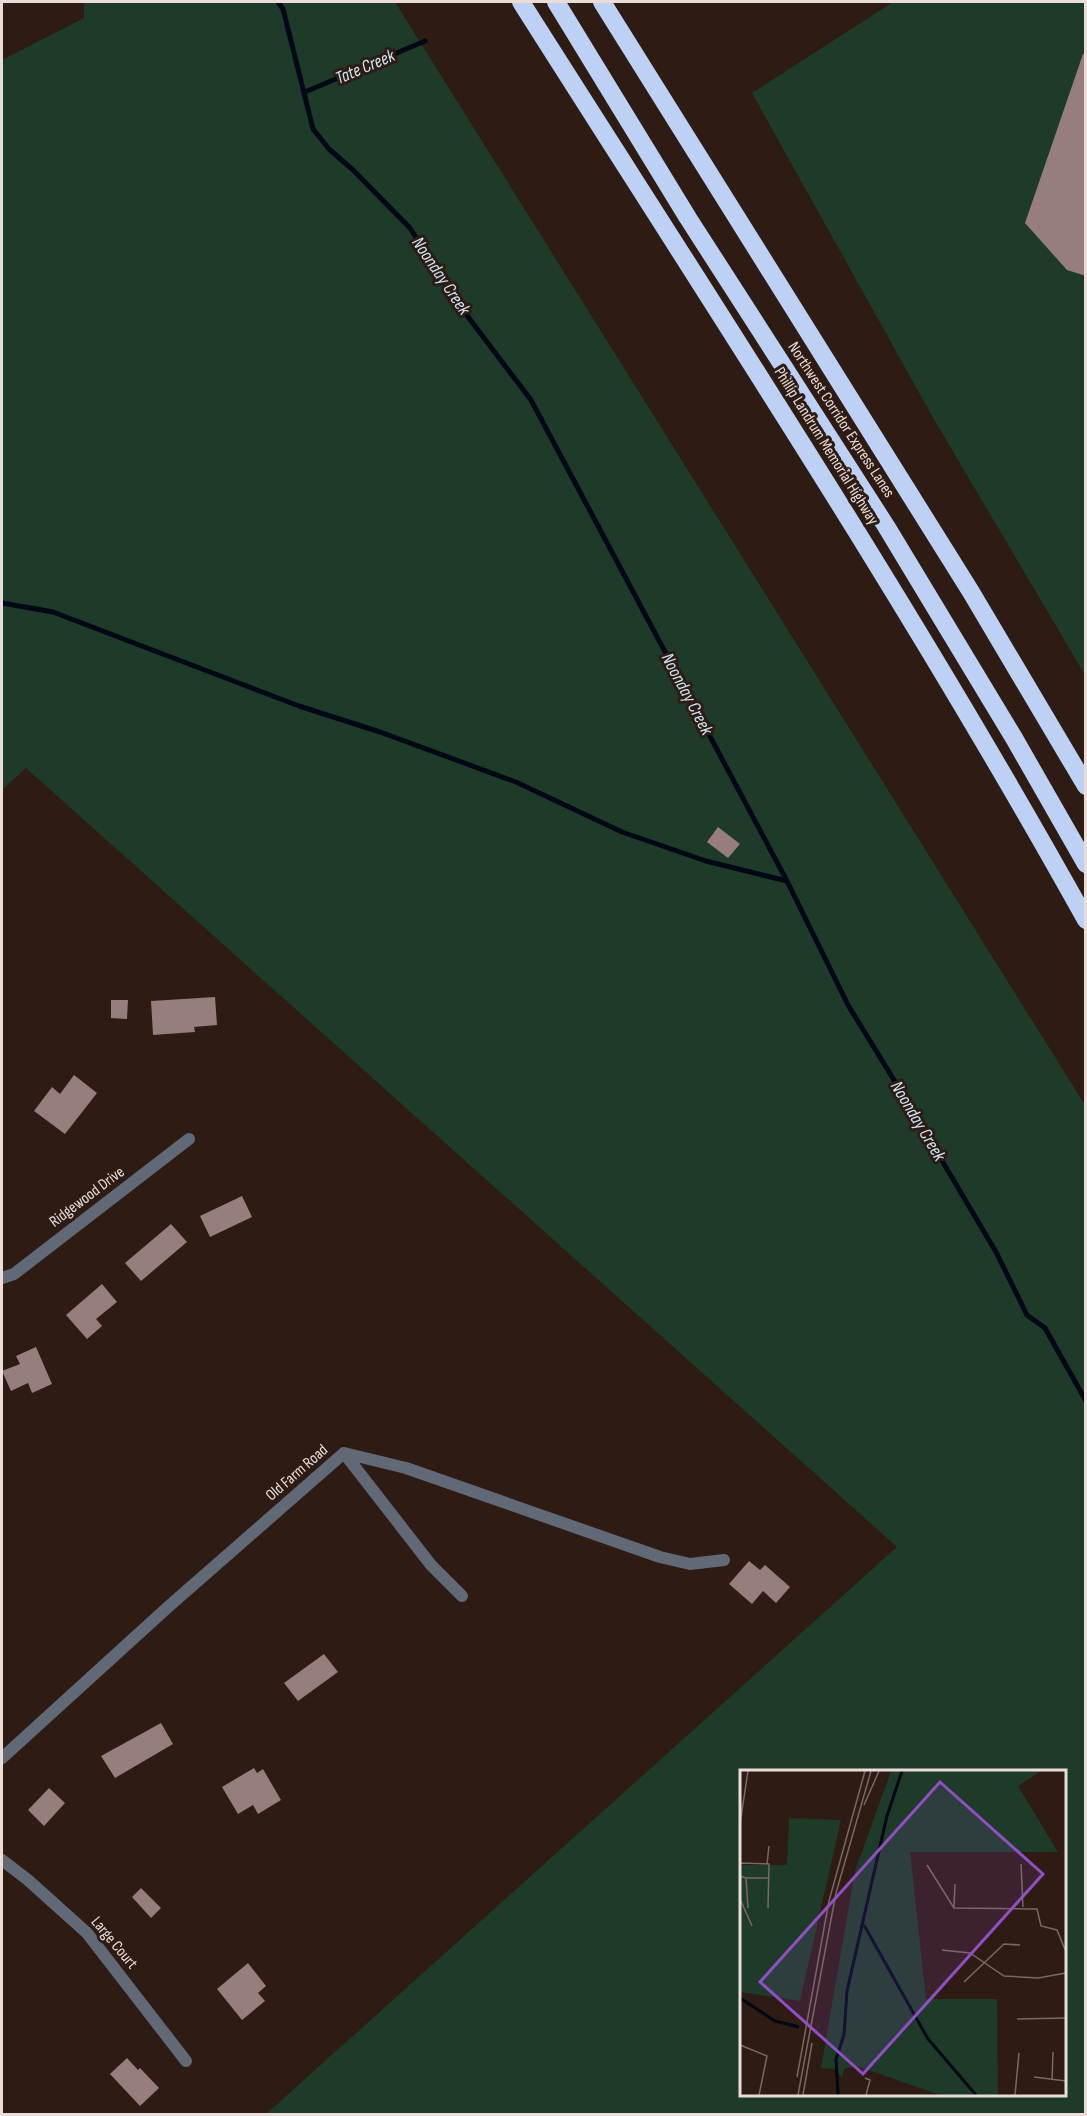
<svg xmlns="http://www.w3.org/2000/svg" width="1087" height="2116" font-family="'Sofia Sans Condensed',sans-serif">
<rect width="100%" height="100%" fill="#2d1b14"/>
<path fill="#1d3b28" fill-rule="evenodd" d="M84,2h311l690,1103v1009h-819l631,-567 -871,-779 -24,22v-730l82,-42zM742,1771h322v323h-322z
M893,2h192v673l-153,-259 -180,-323z"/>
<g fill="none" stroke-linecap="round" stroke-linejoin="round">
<path stroke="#000816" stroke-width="5" d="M278,2l5,7 30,120 16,20 24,21 57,58 43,69 78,103 256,481 61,124 57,93 91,154 31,63 18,13 41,73
M305,92l120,-51
M2,603l51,9 246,94 81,26 136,50 106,50 84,29 81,20"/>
</g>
<path fill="#977d7b" d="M1083,54h3v222l-19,-6 -42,-47z
M718,827l22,17 -12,14 -21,-16z
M215,997l2,28 -23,2 1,5 -42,3 -2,-34z
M111,1000h17l-1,19 -16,-1z
M74,1075l23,18 -32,41 -31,-23 18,-24 8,7z
M242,1196l10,21 -42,20 -10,-21z
M171,1224l16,18 -46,39 -16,-18z
M102,1284l15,18 -21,17 6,7 -15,13 -21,-24z
M36,1347l16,37 -20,9 -4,-10 -17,8 -9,-20 18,-7 -4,-8z
M749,1561l11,9 5,-5 25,22 -14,16 -13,-12 -11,13 -23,-20z
M324,1654l14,18 -40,29 -14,-18z
M161,1723l12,21 -58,34 -14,-22z
M254,1768l3,5 6,-4 18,31 -23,14 -5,-9 -15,9 -16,-27z
M49,1788l16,15 -21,23 -16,-16z
M141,1888l20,20 -10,10 -19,-21z
M248,1963l18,23 -8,7 7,8 -23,19 -25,-31z
M127,2058l11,12 2,-2 19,20 -19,18 -30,-32z"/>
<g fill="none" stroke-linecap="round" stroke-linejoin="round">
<path stroke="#616977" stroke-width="12" d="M2,1278l12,-4 175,-135
M344,1453l87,112 31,31
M2,1758l166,-151 176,-154 62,15 254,89 30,7 34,-4
M2,1860l26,20 59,53 99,128"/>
<path stroke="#bdd1f4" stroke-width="18" d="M521,2c192,303 390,603 565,918
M556,2l132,216 198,308 128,212 72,126
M602,2l369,590 115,194"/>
</g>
<g text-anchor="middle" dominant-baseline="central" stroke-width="6" stroke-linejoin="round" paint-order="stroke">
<g font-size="16" fill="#eaddd8" stroke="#2d1b14">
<text transform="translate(841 420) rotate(57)">Northwest Corridor Express Lanes</text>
<text transform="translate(826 446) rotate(58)">Phillip Landrum Memorial Highway</text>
<text transform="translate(87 1197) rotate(-37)">Ridgewood Drive</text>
<text transform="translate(297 1473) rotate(-41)">Old Farm Road</text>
<text transform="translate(114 1943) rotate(50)">Large Court</text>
</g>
<g font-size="18" font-style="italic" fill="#cfe6f7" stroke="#2d1b14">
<text transform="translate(365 67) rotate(-23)">Tate Creek</text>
<text transform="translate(441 276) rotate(56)">Noonday Creek</text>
<text transform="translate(687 694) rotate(62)">Noonday Creek</text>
<text transform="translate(918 1121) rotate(59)">Noonday Creek</text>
</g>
</g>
<g transform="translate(740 1770)">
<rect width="326" height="326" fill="#2d1b14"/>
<path d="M151,1h150l-23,15 40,66h-148l16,147h71l1,96h-58l-83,-29 -13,3 -2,9 -7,-9 -14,-1 34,-197zM49,48l52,2 -41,181 -60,-9v-127h47z" fill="#1d3b28"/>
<path fill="none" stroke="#000816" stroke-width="3" d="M124,155l64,114 48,56M0,228l35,23 24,6M98,325l-2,-36 8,-24 3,-44 40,-175 15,-45"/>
<path fill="none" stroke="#796962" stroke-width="1.5" d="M124,35l15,-34M0,54l8,-53M0,93l29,1 -1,44M0,93v13l6,2 2,30M27,94l2,-18M281,94l2,43M187,95l27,43 83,1 4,17 16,4 9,22M6,108h23M0,129l12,27M214,137l1,-23M202,180l28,3 34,23 34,2 28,-5M224,212l40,-38 16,1M277,249l49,-1M0,275l27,11 -8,39M57,307l32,-176 36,-130M294,307l32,4M125,308l5,2 -4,15M312,310l1,-28M58,325l38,-202 35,-122M63,325l9,-52M275,325l4,-42"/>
<path fill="#914fc4" fill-opacity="0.15" stroke="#914fc4" stroke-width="3" d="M200,12l103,92 -180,200 -103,-92z"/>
<rect width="326" height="326" fill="none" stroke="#eaddd8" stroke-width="3"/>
</g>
<rect width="1087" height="2116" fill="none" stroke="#eaddd8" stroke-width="6"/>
</svg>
